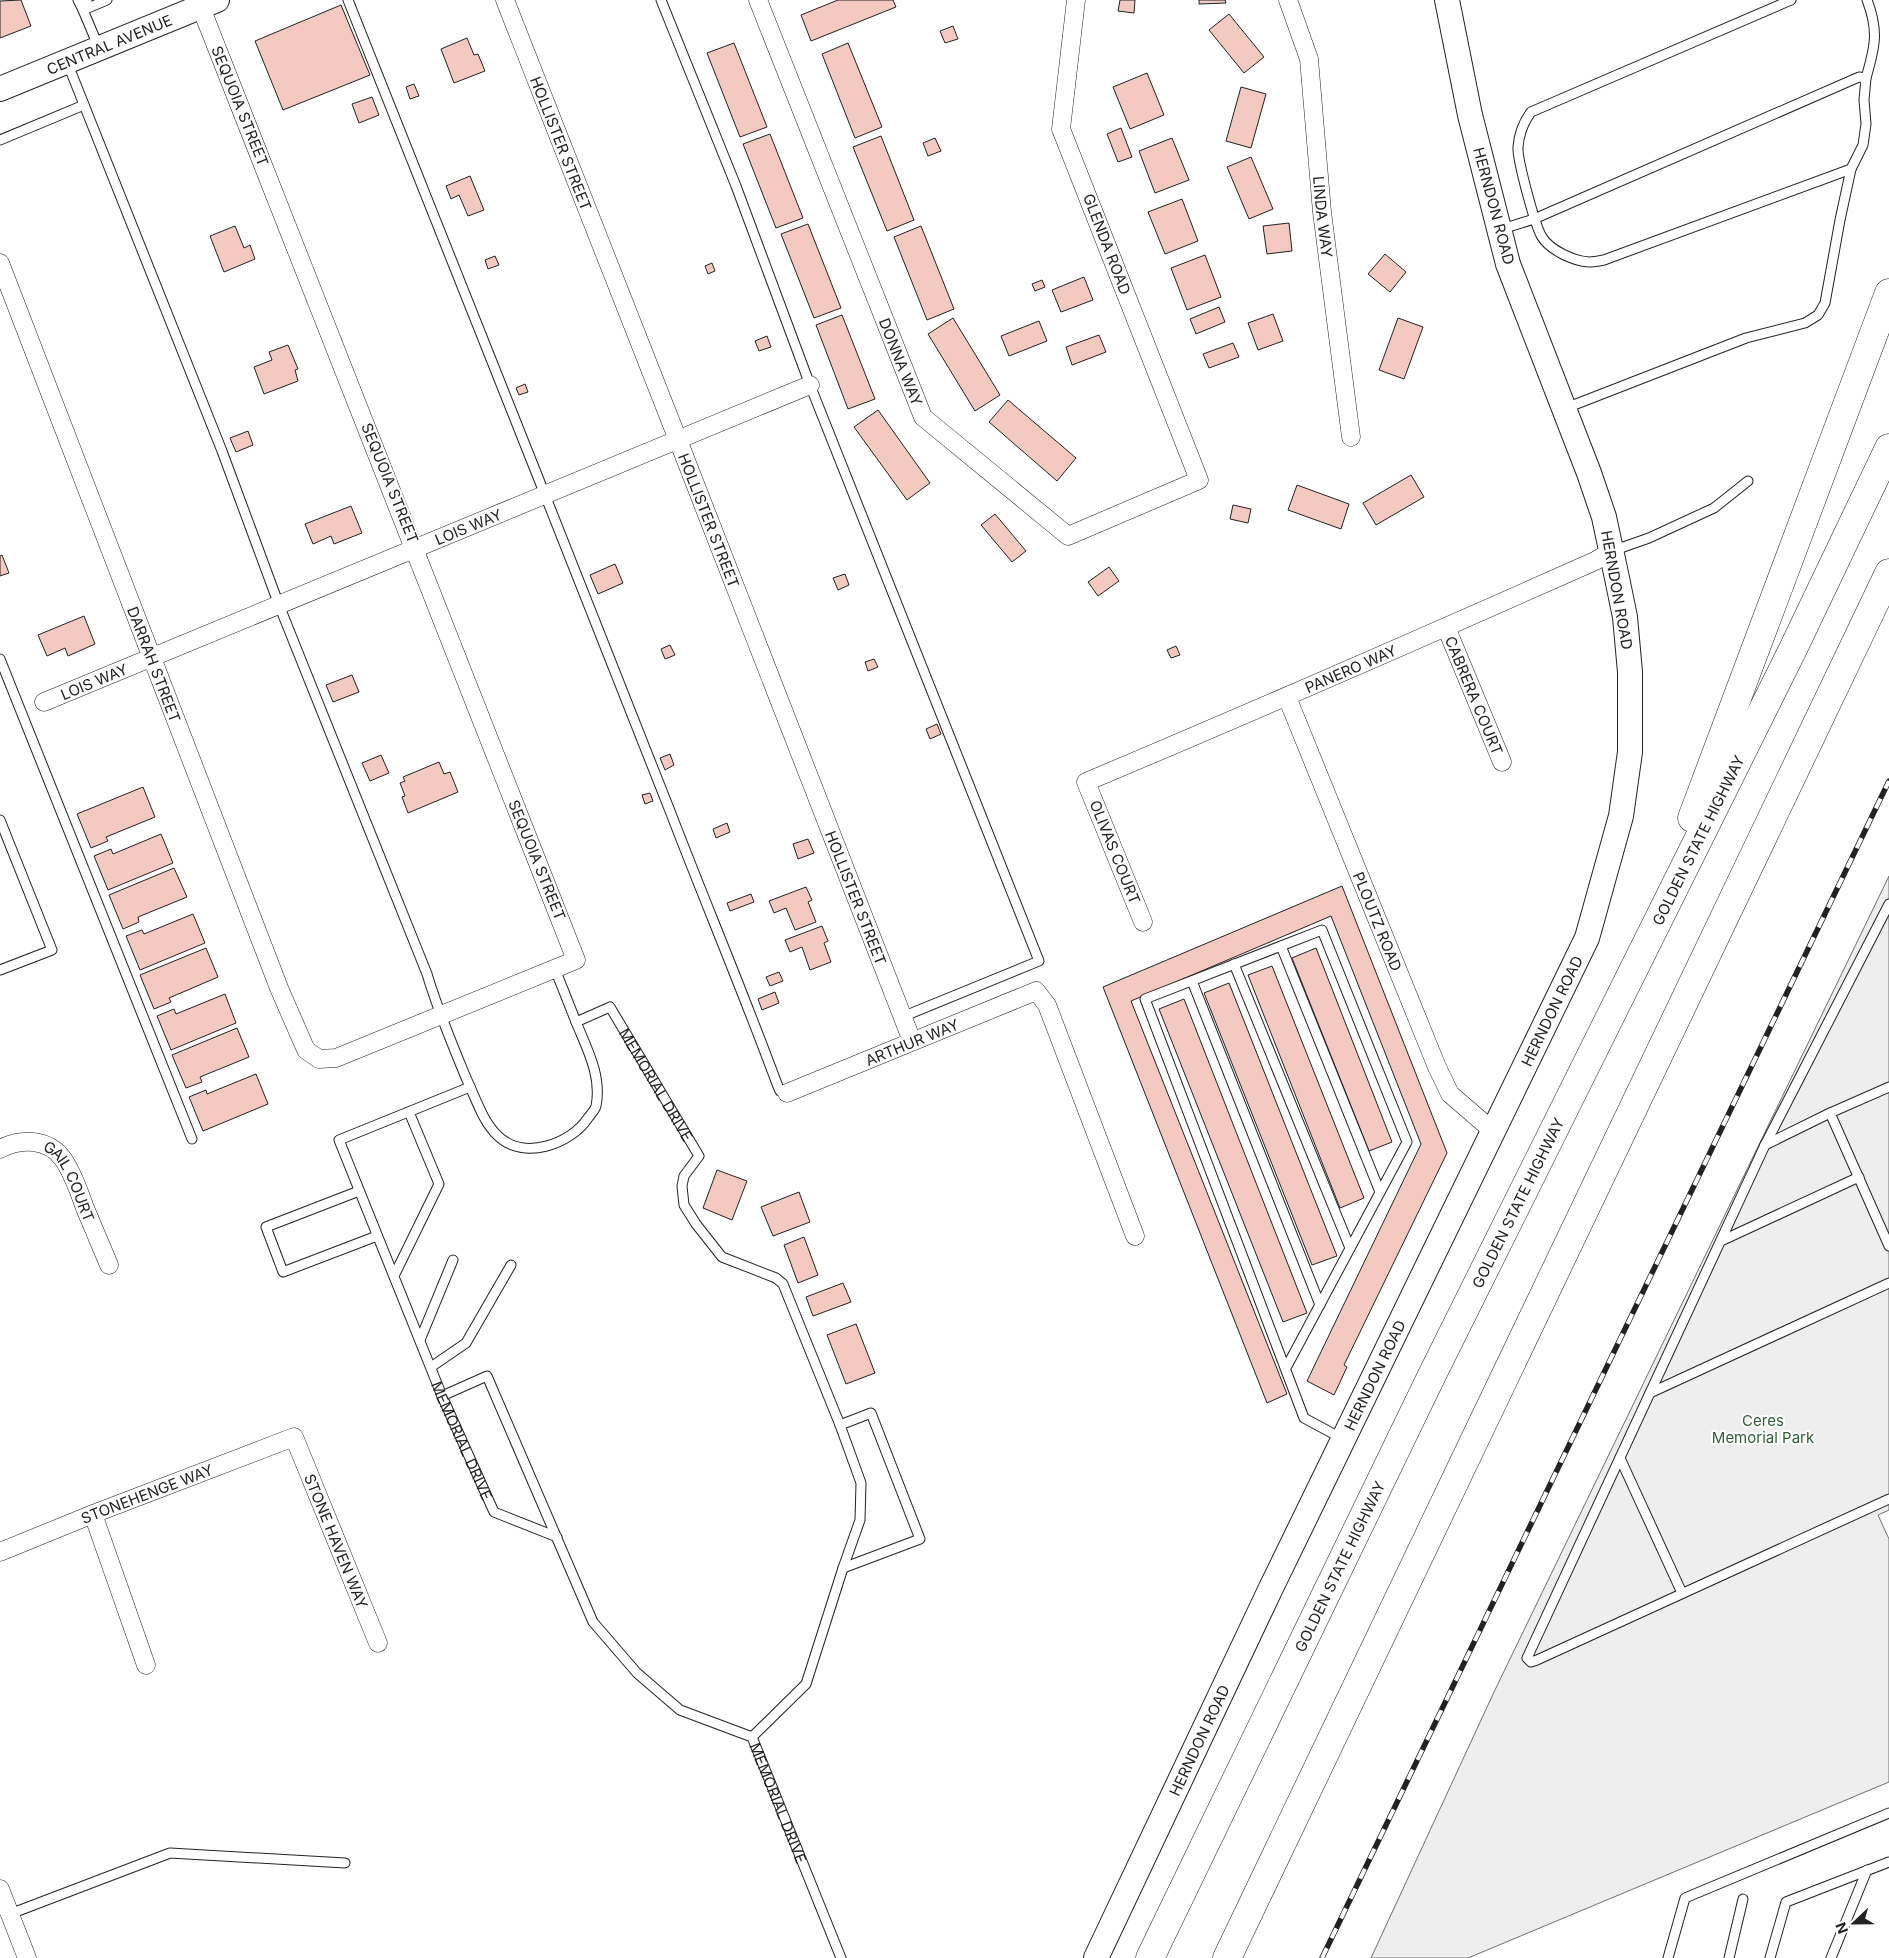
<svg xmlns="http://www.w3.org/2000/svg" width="1889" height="1958" font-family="Inter,sans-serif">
<rect width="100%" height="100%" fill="#fff"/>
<path fill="#eee" stroke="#6f6f6f" d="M1889,876v634l-11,5 11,24v243l-421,176h-97l123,-266z"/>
<path fill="#f3c9c0" stroke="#222" d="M21,0l10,26 -31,12v-37z
M838,0h55l3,7 -85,34 -10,-26z
M1120,0h15l-1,13 -16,-2z
M1199,0h26l1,3 -27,1z
M341,5l29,70 -87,35 -28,-69z
M1229,14l35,43 -20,16 -35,-43z
M953,26l5,13 -13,4 -5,-12z
M467,38l7,17 4,-1 7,17 -31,12 -13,-34z
M734,43l33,84 -27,10 -33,-84z
M848,43l34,84 -27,11 -33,-84z
M1147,73l17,42 -34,14 -17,-42z
M414,84l5,12 -9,3 -4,-12z
M1241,87l25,7 -15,54 -25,-7z
M372,97l7,18 -20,8 -7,-19z
M1121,128l11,29 -14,5 -11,-28z
M770,134l33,84 -27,10 -33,-84z
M881,136l33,84 -27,11 -34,-84z
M935,138l6,13 -13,5 -5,-13z
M1172,138l17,42 -34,13 -16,-42z
M1251,157l22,52 -24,10 -22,-52z
M470,176l14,34 -16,6 -9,-21 -8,4 -5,-13z
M1182,199l16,42 -33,13 -17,-42z
M1289,223l3,28 -25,3 -4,-28z
M808,224l33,84 -27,10 -33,-84z
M235,226l9,22 6,-3 5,14 -31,13 -14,-36z
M921,226l33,83 -27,11 -33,-83z
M1385,254l21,18 -16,20 -22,-18z
M1205,255l16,42 -34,13 -16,-42z
M495,256l4,9 -11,4 -3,-9z
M712,263l3,8 -7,3 -3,-8z
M1084,277l9,23 -32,12 -9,-22z
M1042,280l3,7 -10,4 -3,-7z
M1219,307l6,15 -29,12 -6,-15z
M1273,314l10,27 -25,9 -10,-27z
M842,315l33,84 -27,10 -32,-84z
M953,318l47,77 -25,16 -47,-77z
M1398,318l25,9 -19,52 -25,-9z
M1039,321l8,20 -38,15 -8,-20z
M1099,335l7,17 -34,13 -6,-18z
M767,336l4,11 -12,4 -4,-10z
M1233,343l6,14 -30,11 -6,-14z
M288,345l10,24 -3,1 3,11 -34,13 -10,-27 18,-7 -3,-8z
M525,384l3,8 -9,3 -3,-7z
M1008,400l68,58 -19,23 -68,-59z
M878,410l52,73 -23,17 -53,-73z
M248,431l5,14 -17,7 -6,-14z
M1411,475l13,22 -48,28 -13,-22z
M1297,485l52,19 -8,25 -53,-19z
M1233,505l18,4 -3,14 -18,-4z
M351,506l11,27 -28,11 -3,-8 -18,8 -8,-20z
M995,514l31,37 -14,11 -31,-37z
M2,555l7,18 -9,3v-20z
M615,564l8,19 -25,11 -8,-19z
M1109,567l10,14 -21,15 -10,-14z
M845,574l4,11 -11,5 -5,-12z
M84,616l11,28 -27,12 -3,-8 -18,8 -9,-21z
M670,645l5,10 -10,4 -4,-10z
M1176,646l4,9 -9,3 -4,-8z
M874,659l4,8 -10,4 -3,-9z
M352,675l7,17 -26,10 -7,-17z
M937,724l4,10 -11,5 -4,-10z
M670,754l4,11 -9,5 -5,-12z
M381,755l8,18 -19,8 -8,-18z
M439,762l5,12 6,-2 8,20 -50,21 -6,-16 3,-1 -5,-13 5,-2 -2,-4z
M143,787l12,30 -49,20 2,4 -17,7 -14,-34z
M650,793l3,8 -8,3 -3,-9z
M727,823l3,9 -14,6 -3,-9z
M161,834l12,29 -65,27 -14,-34 17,-7 2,5z
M808,839l6,14 -16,6 -5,-15z
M174,868l13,29 -49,20 1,5 -16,7 -14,-34z
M1342,886l105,267 -103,212 3,2 -13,28 -27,-14 114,-237 -90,-228 -200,85 156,393 -20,9 -164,-416z
M806,887l6,13 -4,2 8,20 -21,8 -9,-22 -12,5 -5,-12z
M751,894l3,8 -24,9 -3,-8z
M193,914l12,29 -65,27 -14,-34 16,-6 2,4z
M822,926l6,15 -4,2 7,19 -21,8 -8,-23 -12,5 -5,-12z
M206,948l12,29 -49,21 2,4 -17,7 -14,-34z
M1316,948l76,194 -23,9 -77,-193z
M1272,966l92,232 -24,10 -92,-233z
M779,972l4,9 -13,5 -4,-9z
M1229,983l108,273 -25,9 -108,-272z
M775,992l4,11 -17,7 -4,-11z
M225,994l11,29 -65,27 -14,-34 17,-7 2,5z
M1184,999l123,314 -24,9 -124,-313z
M237,1028l12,29 -49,20 2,5 -16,6 -14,-33z
M256,1074l12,30 -65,27 -14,-34 17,-7 1,4z
M717,1170l30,11 -15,39 -29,-12z
M799,1192l11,30 -37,14 -12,-29z
M804,1237l14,38 -20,8 -14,-38z
M843,1283l8,19 -38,14 -7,-19z
M856,1324l19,49 -29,11 -19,-49z"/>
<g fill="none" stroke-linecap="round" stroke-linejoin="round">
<g stroke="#222" stroke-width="11">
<g id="lane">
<path d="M78,0l5,10 24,-10"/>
<path d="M87,0l-4,10 16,38"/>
<path d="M348,0c107,271 216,540 322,811 35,91 73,181 107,273l3,7 7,2"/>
<path d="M661,0l75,186 74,199 229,576 -137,56"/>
<path id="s1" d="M67,62l155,389 57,154 148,369c11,37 25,70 40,106 9,19 16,42 31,56 26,25 73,8 90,-18 3,-4 7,-8 8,-12 6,-30 -9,-57 -20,-84l34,-15 89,149 -15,20 -2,10 2,19 12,19 26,33 54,21 7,6 57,141 21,58 -1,37 -17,48 -37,116 -54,53"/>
<path d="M1866,78c9,-31 13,-47 1,-78"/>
<path d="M0,140l84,-35"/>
<path d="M1499,230l35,-11 325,-142 7,1 -2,22 2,24 -3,21 -12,24 -247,91c-5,1 -10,2 -15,2 -16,-1 -39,-12 -47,-25 -7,-11 -25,-78 -24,-90 1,-14 5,-24 13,-35l260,-112"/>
<path d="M1566,408l180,-70 59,-15 13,-8 7,-12 15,-83 11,-51"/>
<path d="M1612,551l37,-13 65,-30 34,-27"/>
<path d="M0,659l192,480"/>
<path d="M0,820l52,130 -52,20"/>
<path d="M1281,946l99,246"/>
<path d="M1234,964l116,284"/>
<path d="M555,969l21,53"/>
<path d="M1192,981l128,324"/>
<path id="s2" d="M470,1087l-131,53 103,256 52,116 63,25"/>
<path d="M1889,1087l-59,26 59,133"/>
<path d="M1830,1113l-65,32 -238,513 4,4 6,-2 352,-161"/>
<path d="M1765,1145l124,-241"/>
<path d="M359,1191l-93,36 17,45 94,-36"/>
<path d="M1721,1241l138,-64"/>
<path d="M394,1276l45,-92 -30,-72"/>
<path d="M420,1340l33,-80"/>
<path d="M431,1367l35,-24 45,-78"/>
<path d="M1286,1368l121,-226 -85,-212 -177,69 159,419 39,21"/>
<path d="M1650,1393l239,-110"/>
<path id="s3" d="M442,1396l45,-20 106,246 44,51 43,37 72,27 89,221"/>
<path d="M840,1425l31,-12 49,126 -77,29"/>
<path d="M1620,1458l62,135"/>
<path d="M10,1914l160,-61 175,10"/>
<path d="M1668,1958l17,-60 204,-85"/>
<path d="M1729,1958l14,-59"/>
<path d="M1770,1958l16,-56 103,-40"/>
<path d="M1831,1958l36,-88"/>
</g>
</g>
<g stroke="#222" stroke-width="19">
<g id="street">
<path id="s4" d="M505,0l173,440 234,601"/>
<path id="s5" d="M758,0l165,417 145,119 131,-56 -138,-351 15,-129"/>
<path id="s6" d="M1288,0l21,59 13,153 29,225"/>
<path id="s7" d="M0,263l279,725 27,62 13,9 17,-1 240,-98 -378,-960"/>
<path id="s8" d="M1446,627l56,135"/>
<path id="s9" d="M1287,697l150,370 13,27 43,37"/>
<path id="s10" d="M44,702l766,-317"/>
<path id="s11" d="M1143,922l-57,-140c171,-72 340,-146 509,-221l17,-10"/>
<path id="s12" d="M787,1093l249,-102 11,14 88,231"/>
<path id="s13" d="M0,1149c20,-11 48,-11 63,10 10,14 16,33 22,49 8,19 16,38 24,57"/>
<path d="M93,1514l53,151"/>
<path id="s14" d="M0,1552l93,-38 201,-77 84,206"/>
<path d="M0,1889l27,69"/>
</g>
</g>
<g stroke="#222" stroke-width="26">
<g id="secondary">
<path id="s15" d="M0,89l217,-89"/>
<path id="s16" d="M1096,1958l174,-368 317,-652 34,-122 9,-64v-80l-5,-55 -8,-39 -13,-61 -15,-44 -81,-209 -38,-149 -23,-115"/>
</g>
</g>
<g stroke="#222" stroke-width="29">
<g id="highway">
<path d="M1692,818l197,-525"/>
<path id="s17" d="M1150,1958l281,-581 362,-728 96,-201"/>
<path d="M1227,1958l662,-1385"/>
</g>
</g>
<use href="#lane" stroke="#fff" stroke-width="9"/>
<use href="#street" stroke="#fff" stroke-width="18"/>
<use href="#secondary" stroke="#fff" stroke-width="24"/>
<use href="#highway" stroke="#fff" stroke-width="28"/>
<g stroke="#222" stroke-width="5.5">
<path id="rail" d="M1322,1958l567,-1177"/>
</g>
<use href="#rail" stroke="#fff" stroke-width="4" stroke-dasharray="11" stroke-linecap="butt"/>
</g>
<g text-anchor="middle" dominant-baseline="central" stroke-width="4" stroke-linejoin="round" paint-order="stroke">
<g font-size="15" fill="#222" stroke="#fff">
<text stroke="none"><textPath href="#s15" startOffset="118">CENTRAL AVENUE</textPath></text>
<text transform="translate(240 106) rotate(68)">SEQUOIA STREET</text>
<text stroke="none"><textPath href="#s4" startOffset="154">HOLLISTER STREET</textPath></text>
<text transform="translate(1494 206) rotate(75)">HERNDON ROAD</text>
<text stroke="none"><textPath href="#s6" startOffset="221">LINDA WAY</textPath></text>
<text transform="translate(1107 244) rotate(69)">GLENDA ROAD</text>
<text stroke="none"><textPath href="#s5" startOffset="389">DONNA WAY</textPath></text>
<text transform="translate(390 483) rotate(68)">SEQUOIA STREET</text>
<text stroke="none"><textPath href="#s4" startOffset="559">HOLLISTER STREET</textPath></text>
<text stroke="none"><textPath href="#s10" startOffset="459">LOIS WAY</textPath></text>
<text transform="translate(1617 590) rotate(80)">HERNDON ROAD</text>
<text stroke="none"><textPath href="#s7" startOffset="430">DARRAH STREET</textPath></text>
<text stroke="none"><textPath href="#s11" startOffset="439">PANERO WAY</textPath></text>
<text stroke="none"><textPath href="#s10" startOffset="54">LOIS WAY</textPath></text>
<text stroke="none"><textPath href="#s8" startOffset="74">CABRERA COURT</textPath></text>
<text stroke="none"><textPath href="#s17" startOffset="1245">GOLDEN STATE HIGHWAY</textPath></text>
<text transform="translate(1115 852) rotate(68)">OLIVAS COURT</text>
<text transform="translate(537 860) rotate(68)">SEQUOIA STREET</text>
<text stroke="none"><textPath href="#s4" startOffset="964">HOLLISTER STREET</textPath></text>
<text stroke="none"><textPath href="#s9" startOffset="242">PLOUTZ ROAD</textPath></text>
<text stroke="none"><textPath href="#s16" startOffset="1051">HERNDON ROAD</textPath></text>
<text stroke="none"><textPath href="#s12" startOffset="135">ARTHUR WAY</textPath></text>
<text stroke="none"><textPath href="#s1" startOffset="1491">MEMORIAL DRIVE</textPath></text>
<text stroke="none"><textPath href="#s13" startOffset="92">GAIL COURT</textPath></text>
<text stroke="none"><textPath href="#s17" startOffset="840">GOLDEN STATE HIGHWAY</textPath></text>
<text stroke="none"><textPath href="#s16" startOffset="646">HERNDON ROAD</textPath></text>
<text stroke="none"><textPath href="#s2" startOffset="466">MEMORIAL DRIVE</textPath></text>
<text stroke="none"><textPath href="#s14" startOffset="158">STONEHENGE WAY</textPath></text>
<text stroke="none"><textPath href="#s14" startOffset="428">STONE HAVEN WAY</textPath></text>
<text stroke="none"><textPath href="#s17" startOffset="435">GOLDEN STATE HIGHWAY</textPath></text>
<text stroke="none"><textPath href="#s16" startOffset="241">HERNDON ROAD</textPath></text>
<text stroke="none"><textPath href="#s3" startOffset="589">MEMORIAL DRIVE</textPath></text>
</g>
<g font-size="15" fill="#2f5e38" stroke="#fff">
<text x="1763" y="1420">Ceres<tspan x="1763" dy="17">Memorial Park</tspan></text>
</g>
</g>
<g transform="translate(1854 1923) rotate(248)" stroke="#ffffff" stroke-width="4" paint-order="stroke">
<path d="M0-4L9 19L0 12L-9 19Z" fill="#222222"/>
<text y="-8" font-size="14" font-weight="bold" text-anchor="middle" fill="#222222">N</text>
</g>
</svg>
